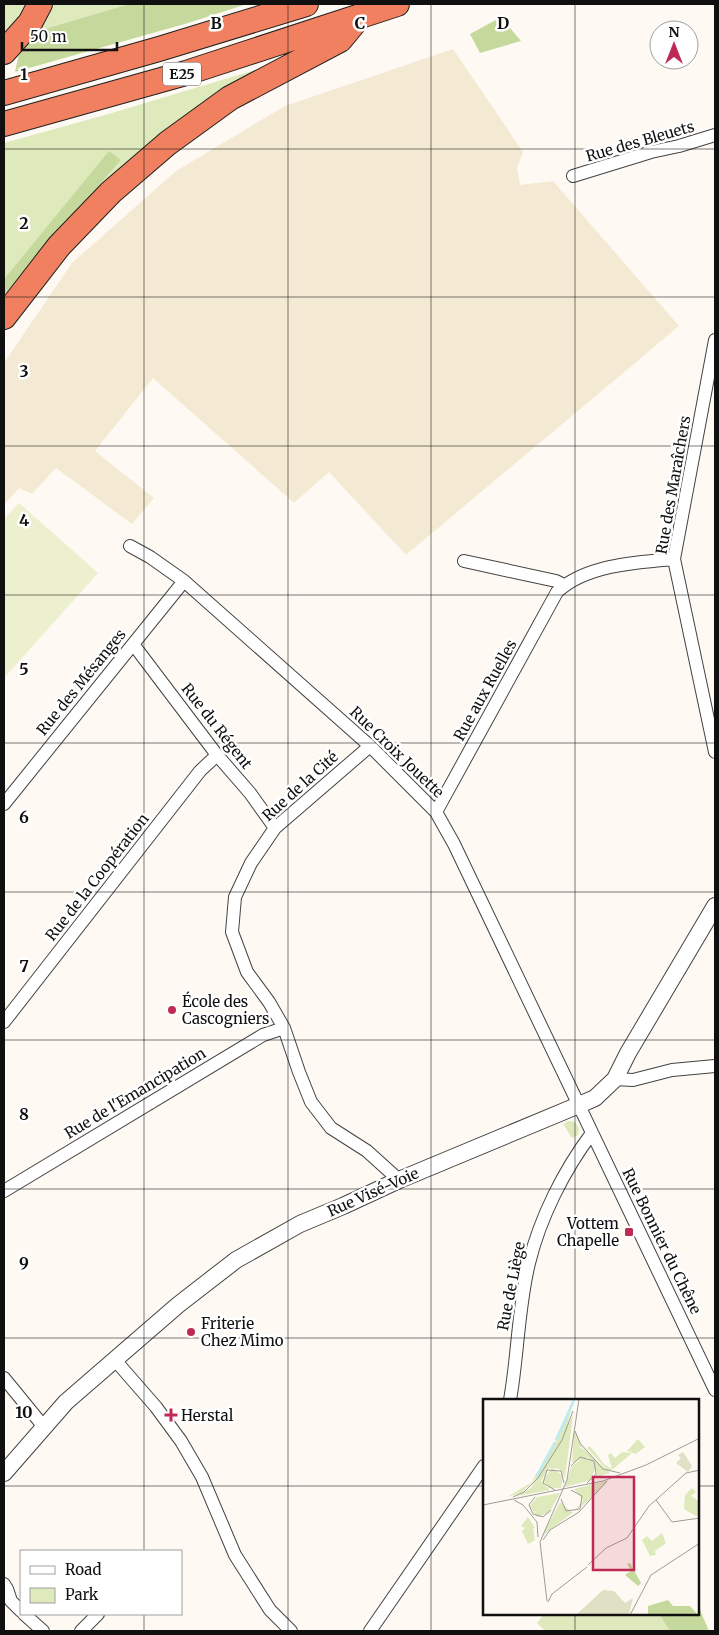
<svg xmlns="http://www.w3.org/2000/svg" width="719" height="1635" font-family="Merriweather,serif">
<rect width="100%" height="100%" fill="#fff9f3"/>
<path fill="#f4ead3" d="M453,49l70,103 -6,16 3,17 33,-4 126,145 -273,229 -77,-83 -35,31 -141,-125 -58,73 59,47 -22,26 -76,-56 -24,26 -13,-6 -15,17v-142l68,-100 104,-92 109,-65z"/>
<path fill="#dee9bc" d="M4,4h25l-5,8 -20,24z
M49,4h80l-98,29z
M285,61l-80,46 -201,203v-15l117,-135 -12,-8 -105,127v-136l101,-28z
M569,1121l6,1 4,7 -1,6 -6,3 -9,-14z
M544,1614h115l11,17h-125l-8,-8z"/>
<path fill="#c6d99c" d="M129,4h118l-59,19 -173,49 5,-23 11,-16z
M501,17l20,24 -41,12 -10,-19z
M109,151l12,9 -117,135v-16z
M698,1605l11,26h-39l-11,-17h39z"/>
<path fill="#ecf0ce" d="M19,503l79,70 -94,105v-159z"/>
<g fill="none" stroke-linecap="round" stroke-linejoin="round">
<g stroke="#434343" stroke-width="14">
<path id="minor" d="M573,176l78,-24 28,-6 36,-11
M715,340l-41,219 41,193
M130,546l20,11 34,24 186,165 66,66 18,32 261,546
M464,561l92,20 8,4
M133,644l84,111 33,38 25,35
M370,746l-95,82 -24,35 -16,34 -3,35 15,40 22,30 15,26 15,44 12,30 20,26 36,23 32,29
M4,804l180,-223
M436,812l121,-220c28,-27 80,-30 117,-33
M4,1022l196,-251 17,-16
M615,1079l18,1 39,-10 43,-4
M4,1191l259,-156 21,-7
M115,1360l41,47 25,34 21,36 33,78 35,55 21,21
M4,1378l40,49
M510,1400c8,-45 8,-92 19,-137 11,-45 35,-93 63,-130
M4,1584l3,5 4,12 10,10
M24,1614l19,17
M81,1631l17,-17
M370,1631l114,-165"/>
</g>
<g stroke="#434343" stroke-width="18">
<path id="tertiary" d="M4,1473l62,-71 112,-97 58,-45 64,-36 43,-18 56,-26 180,-75 16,-7 20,-19 13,-26 87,-147"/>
</g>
<g stroke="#212121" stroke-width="26">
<path id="motorway" d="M4,52l26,-29 10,-19
M4,93l155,-44 147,-45
M4,124l182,-51 211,-69
M4,317l55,-71 52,-54 57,-49 62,-45 110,-58 19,-23"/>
</g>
<use href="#minor" stroke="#fff" stroke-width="12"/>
<use href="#tertiary" stroke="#fff" stroke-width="16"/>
<use href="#motorway" stroke="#f0805f" stroke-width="24"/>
</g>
<path fill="none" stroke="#101010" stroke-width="1" stroke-opacity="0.55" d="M144,4v1547M288,4v1627M431,4v1627M575,4v1396M4,149h711M4,297h711M4,446h711M4,595h711M4,743h711M4,892h711M4,1040h711M4,1189h711M4,1338h711M4,1486h480M698,1486h17M144,1614v17M575,1614v17"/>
<g fill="#bd2b54" stroke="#fff" stroke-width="2">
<circle cx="172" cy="1010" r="5"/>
<rect x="624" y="1227" width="10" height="10" rx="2.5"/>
<circle cx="191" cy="1332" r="5"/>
<path d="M168.5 1407.5h5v5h5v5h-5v5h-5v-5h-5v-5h5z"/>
</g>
<g text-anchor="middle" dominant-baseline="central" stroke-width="5" stroke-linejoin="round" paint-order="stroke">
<rect fill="#fff" stroke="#585858" stroke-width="1" x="163" y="62.5" width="38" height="23" rx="4"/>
<g font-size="14" font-weight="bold" fill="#101010">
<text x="182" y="74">E25</text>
</g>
<g font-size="15" fill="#101010" stroke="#fff">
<text transform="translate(640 141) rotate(-16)">Rue des Bleuets</text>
<text transform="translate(673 485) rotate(-80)">Rue des Maraîchers</text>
<text transform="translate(81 682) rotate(-51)">Rue des Mésanges</text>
<text transform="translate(485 690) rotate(-61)">Rue aux Ruelles</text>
<text transform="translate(217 726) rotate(52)">Rue du Régent</text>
<text transform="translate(397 752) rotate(44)">Rue Croix Jouette</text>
<text transform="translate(300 786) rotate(-42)">Rue de la Cité</text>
<text transform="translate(97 877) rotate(-52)">Rue de la Coopération</text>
<text transform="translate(135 1093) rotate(-31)">Rue de l'Emancipation</text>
<text transform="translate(373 1192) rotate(-24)">Rue Visé-Voie</text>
<text transform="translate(662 1241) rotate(64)">Rue Bonnier du Chêne</text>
<text transform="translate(511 1286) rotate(-79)">Rue de Liège</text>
</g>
<g font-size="15" fill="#101010" stroke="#fff" text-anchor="start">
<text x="182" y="1001">École des<tspan x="182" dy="17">Cascogniers</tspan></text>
<text x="619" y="1223" text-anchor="end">Vottem<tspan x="619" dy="17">Chapelle</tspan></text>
<text x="201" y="1323">Friterie<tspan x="201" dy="17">Chez Mimo</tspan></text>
<text x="181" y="1415">Herstal</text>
</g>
</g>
<g transform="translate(483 1399)">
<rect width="216" height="216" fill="#fff9f3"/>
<path d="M91,0l-9,34 -28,45 -16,15 -14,4 25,-15 23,-40h2l-2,-2zM90,17l-8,62 -6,-9 -10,-1 -8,13 9,9 -32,6 13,-8zM91,31l9,18 -9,-2 10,3 26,24 -16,5 3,-5 -9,-16 -16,6zM155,40l7,8 -9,7 -9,-3zM107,47l14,18 8,5 -4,-14 3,-2 4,5 7,-6 10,1 -19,16 -5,2 -21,-23zM101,58l12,8 -5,15 -26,7 6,-20zM69,69l11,8 -2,12h-12l-6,-8zM126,81l-21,21 -46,35 18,-34 13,11 10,-13 -9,-11zM209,89l4,4 -5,4 8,5v13l-3,2 -12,-7 1,-14zM77,94l-11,20 -12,4 -7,-11 7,-9zM45,118l7,11 -2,1 2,11 -7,4 -6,-13 3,-3 -4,-2zM179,134l4,10 -11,8 1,4 -6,1 -8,-16 5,-4 5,5z" fill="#dee9bc"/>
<path d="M147,164l11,20 -3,3 -13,-11 6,-4 -4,-7zM185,201l5,6h17l8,9h-50v-9z" fill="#c6d99c"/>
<path d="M200,53l9,14 -4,6 -12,-9 5,-5 -3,-3zM120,191l11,1 11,12 8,-5 -4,17h-53z" fill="#dee1c3"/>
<path fill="none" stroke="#b9ecf5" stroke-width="2.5" d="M73,41l18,-40M53,78l19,-35"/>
<path fill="none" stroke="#9f9c98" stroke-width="1" d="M92,32l5,12 23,26 17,4M88,67l9,-9 14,4 2,13 -9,9M72,91l-12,-7 4,-13 14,1 3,12M30,98l11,-5 14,-14 24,-38 11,-29M52,98l-6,8 4,9 10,3 8,-7M78,100l5,12 14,-2 2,-13 -11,-6M31,101l9,5 14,17 1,15M173,101l16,22 28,-4M0,106l120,-24 43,-16 54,-27M60,141l7,-10 29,-18 28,-31M105,166l18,-17 21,-10 22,-32 37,-33 14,-3M64,202l-7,-59 27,-62 12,-81M65,203l4,-8 35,-27M147,216l21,-40 49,-32"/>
<path fill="#bd2b54" fill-opacity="0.15" stroke="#bd2b54" stroke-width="2.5" d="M110,78h41v93h-41z"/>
<rect width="216" height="216" fill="none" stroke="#101010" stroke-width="2.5"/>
</g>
<g font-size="16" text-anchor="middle" font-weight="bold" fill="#101010" stroke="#fff" stroke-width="5" stroke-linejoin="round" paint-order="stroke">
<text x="216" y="29">B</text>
<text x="360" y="29">C</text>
<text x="503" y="29">D</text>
<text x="24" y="80">1</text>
<text x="24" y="229">2</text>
<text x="24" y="377">3</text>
<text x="24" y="526">4</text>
<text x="24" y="675">5</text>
<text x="24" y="823">6</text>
<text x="24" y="972">7</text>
<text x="24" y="1120">8</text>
<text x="24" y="1269">9</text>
<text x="24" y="1418">10</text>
</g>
<rect width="719" height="1635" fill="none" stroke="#101010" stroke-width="10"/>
<rect x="20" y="1550" width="162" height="65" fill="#ffffff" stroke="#9f9f9f"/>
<rect x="30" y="1566" width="25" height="8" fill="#ffffff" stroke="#9f9f9f"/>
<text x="65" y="1575" font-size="15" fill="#101010">Road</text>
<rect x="30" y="1588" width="25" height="15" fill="#dee9bc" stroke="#9f9f9f"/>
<text x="65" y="1600" font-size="15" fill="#101010">Park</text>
<g transform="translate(674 45)"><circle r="24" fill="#ffffff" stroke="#9f9f9f"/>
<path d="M0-4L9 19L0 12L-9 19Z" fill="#bd2b54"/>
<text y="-8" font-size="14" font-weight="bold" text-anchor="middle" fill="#101010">N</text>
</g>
<path d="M22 42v8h95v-8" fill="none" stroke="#101010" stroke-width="2.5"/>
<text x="30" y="42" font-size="15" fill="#101010" stroke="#ffffff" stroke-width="4" paint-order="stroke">50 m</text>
</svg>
